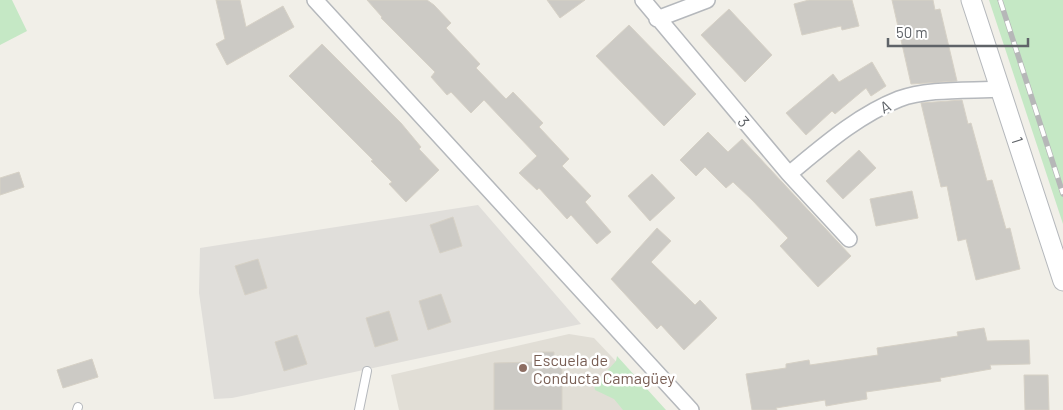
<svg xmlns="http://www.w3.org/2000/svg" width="1063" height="410" font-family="Barlow,sans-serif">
<rect width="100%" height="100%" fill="#f1efe8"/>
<path fill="#e0deda" d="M478,205l103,119 -349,74 -18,1 -15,-106 1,-45z"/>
<path fill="#e1ded6" d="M569,334l25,4 68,72h-263l-8,-35z"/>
<path fill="#c5e8c5" d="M0,0h12l15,31 -27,14z
M989,0h74v224z
M617,356l49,54h-43l-9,-11 -19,-9 -1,-5 22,-24z"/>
<path fill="#cccac5" stroke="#d6d1c6" d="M216,0h24l6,27 37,-21 11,21 -67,38 -11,-21 9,-5z
M367,0h60l7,5 17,18 -5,5 34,36 -4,4 30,31 7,-7 30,31 -4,4 30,32 -7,7 29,30 -6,6 26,30 -14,12 -26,-29 -4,4 -28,-31 -2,2 -18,-17 18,-17 -53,-56 -13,13 -20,-21 -4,3 -16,-18 4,-5 -54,-54 1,-1z
M547,0h38l-25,18z
M809,0h43l7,26 -17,4 -1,-4 -39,9 -8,-31z
M892,0h41l2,10 5,-1 17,72 -46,3z
M729,9l43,46 -27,27 -44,-47z
M629,25l67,69 -32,32 -68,-70z
M322,44l79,79 20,24 -2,2 20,21 -33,32 -17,-18 3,-2 -21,-21 2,-1 -84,-84z
M872,62l14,24 -15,10 -5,-8 -31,26 -3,-3 -26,24 -20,-22 47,-39 6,8z
M962,100l6,24 3,-1 16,58 5,-1 14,49 4,-1 10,41 -44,11 -10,-41 -8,2 -11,-55 -6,1 -20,-84z
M708,132l20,20 14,-13 109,117 -33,31 -38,-41 8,-8 -36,-38 -19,-18 -7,6 -21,-21 -9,9 -16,-16z
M859,150l17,18 -33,31 -17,-18z
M19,172l5,15 -24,8v-17z
M652,174l23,24 -25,23 -22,-25z
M912,191l6,27 -42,8 -6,-27z
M453,217l9,29 -22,7 -10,-28z
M657,228l14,13 -20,21 44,43 5,-5 17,18 -33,32 -23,-25 -4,4 -46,-50z
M258,259l9,29 -22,7 -10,-29z
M441,294l10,28 -23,8 -9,-29z
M389,311l9,29 -23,7 -9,-29z
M984,328l3,13 42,-1 1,24 -40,1 1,4 -51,9 1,3 -75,11 1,7 -24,4 -17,3 -1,-6 -49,8 1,2h-25l-6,-36 40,-6v-4l23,-4 1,5 68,-10 -1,-7 81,-12 -1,-4z
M297,335l10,29 -23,7 -9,-29z
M534,352h20v10h8v48h-68v-47l40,-1z
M92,359l6,18 -35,11 -6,-18z
M1024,375h24l1,35h-24z"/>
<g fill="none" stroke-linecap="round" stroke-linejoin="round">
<g stroke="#b5b8bc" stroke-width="10">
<path id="service" d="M77,410l1,-3
M359,410l8,-39"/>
</g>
<g stroke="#b5b8bc" stroke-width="18">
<path id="minor" d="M315,0l376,410
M643,0l146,174 60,65
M657,19l50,-19
M789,174c34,-28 69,-59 110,-75 29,-11 72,-8 102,-10"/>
</g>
<g stroke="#b5b8bc" stroke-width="21">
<path id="tertiary" d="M971,0l92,281"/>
</g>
<use href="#service" stroke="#fff" stroke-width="8"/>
<use href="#minor" stroke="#fff" stroke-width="15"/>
<use href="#tertiary" stroke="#fff" stroke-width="19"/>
<g stroke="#b6b7b8" stroke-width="5.5">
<path id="rail" d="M1000,0l63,194"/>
</g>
<use href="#rail" stroke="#fff" stroke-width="4" stroke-dasharray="11" stroke-linecap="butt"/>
</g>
<circle fill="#8d6e63" stroke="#fff" stroke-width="2" cx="523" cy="368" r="5"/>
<g text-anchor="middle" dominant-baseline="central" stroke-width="5" stroke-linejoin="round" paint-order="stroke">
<g font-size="16" fill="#5f6368" stroke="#fff">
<text transform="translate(885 106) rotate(-26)">A</text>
<text transform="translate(744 121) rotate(49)">3</text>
<text transform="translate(1018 140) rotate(72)">1</text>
</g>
<g font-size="16" fill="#785e54" stroke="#fff" text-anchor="start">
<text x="533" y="359">Escuela de<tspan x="533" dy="18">Conducta Camagüey</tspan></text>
</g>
</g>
<path d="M888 38v8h140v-8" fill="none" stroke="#5f6368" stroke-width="2.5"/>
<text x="896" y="38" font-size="15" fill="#5f6368" stroke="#ffffff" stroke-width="4" paint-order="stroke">50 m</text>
</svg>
